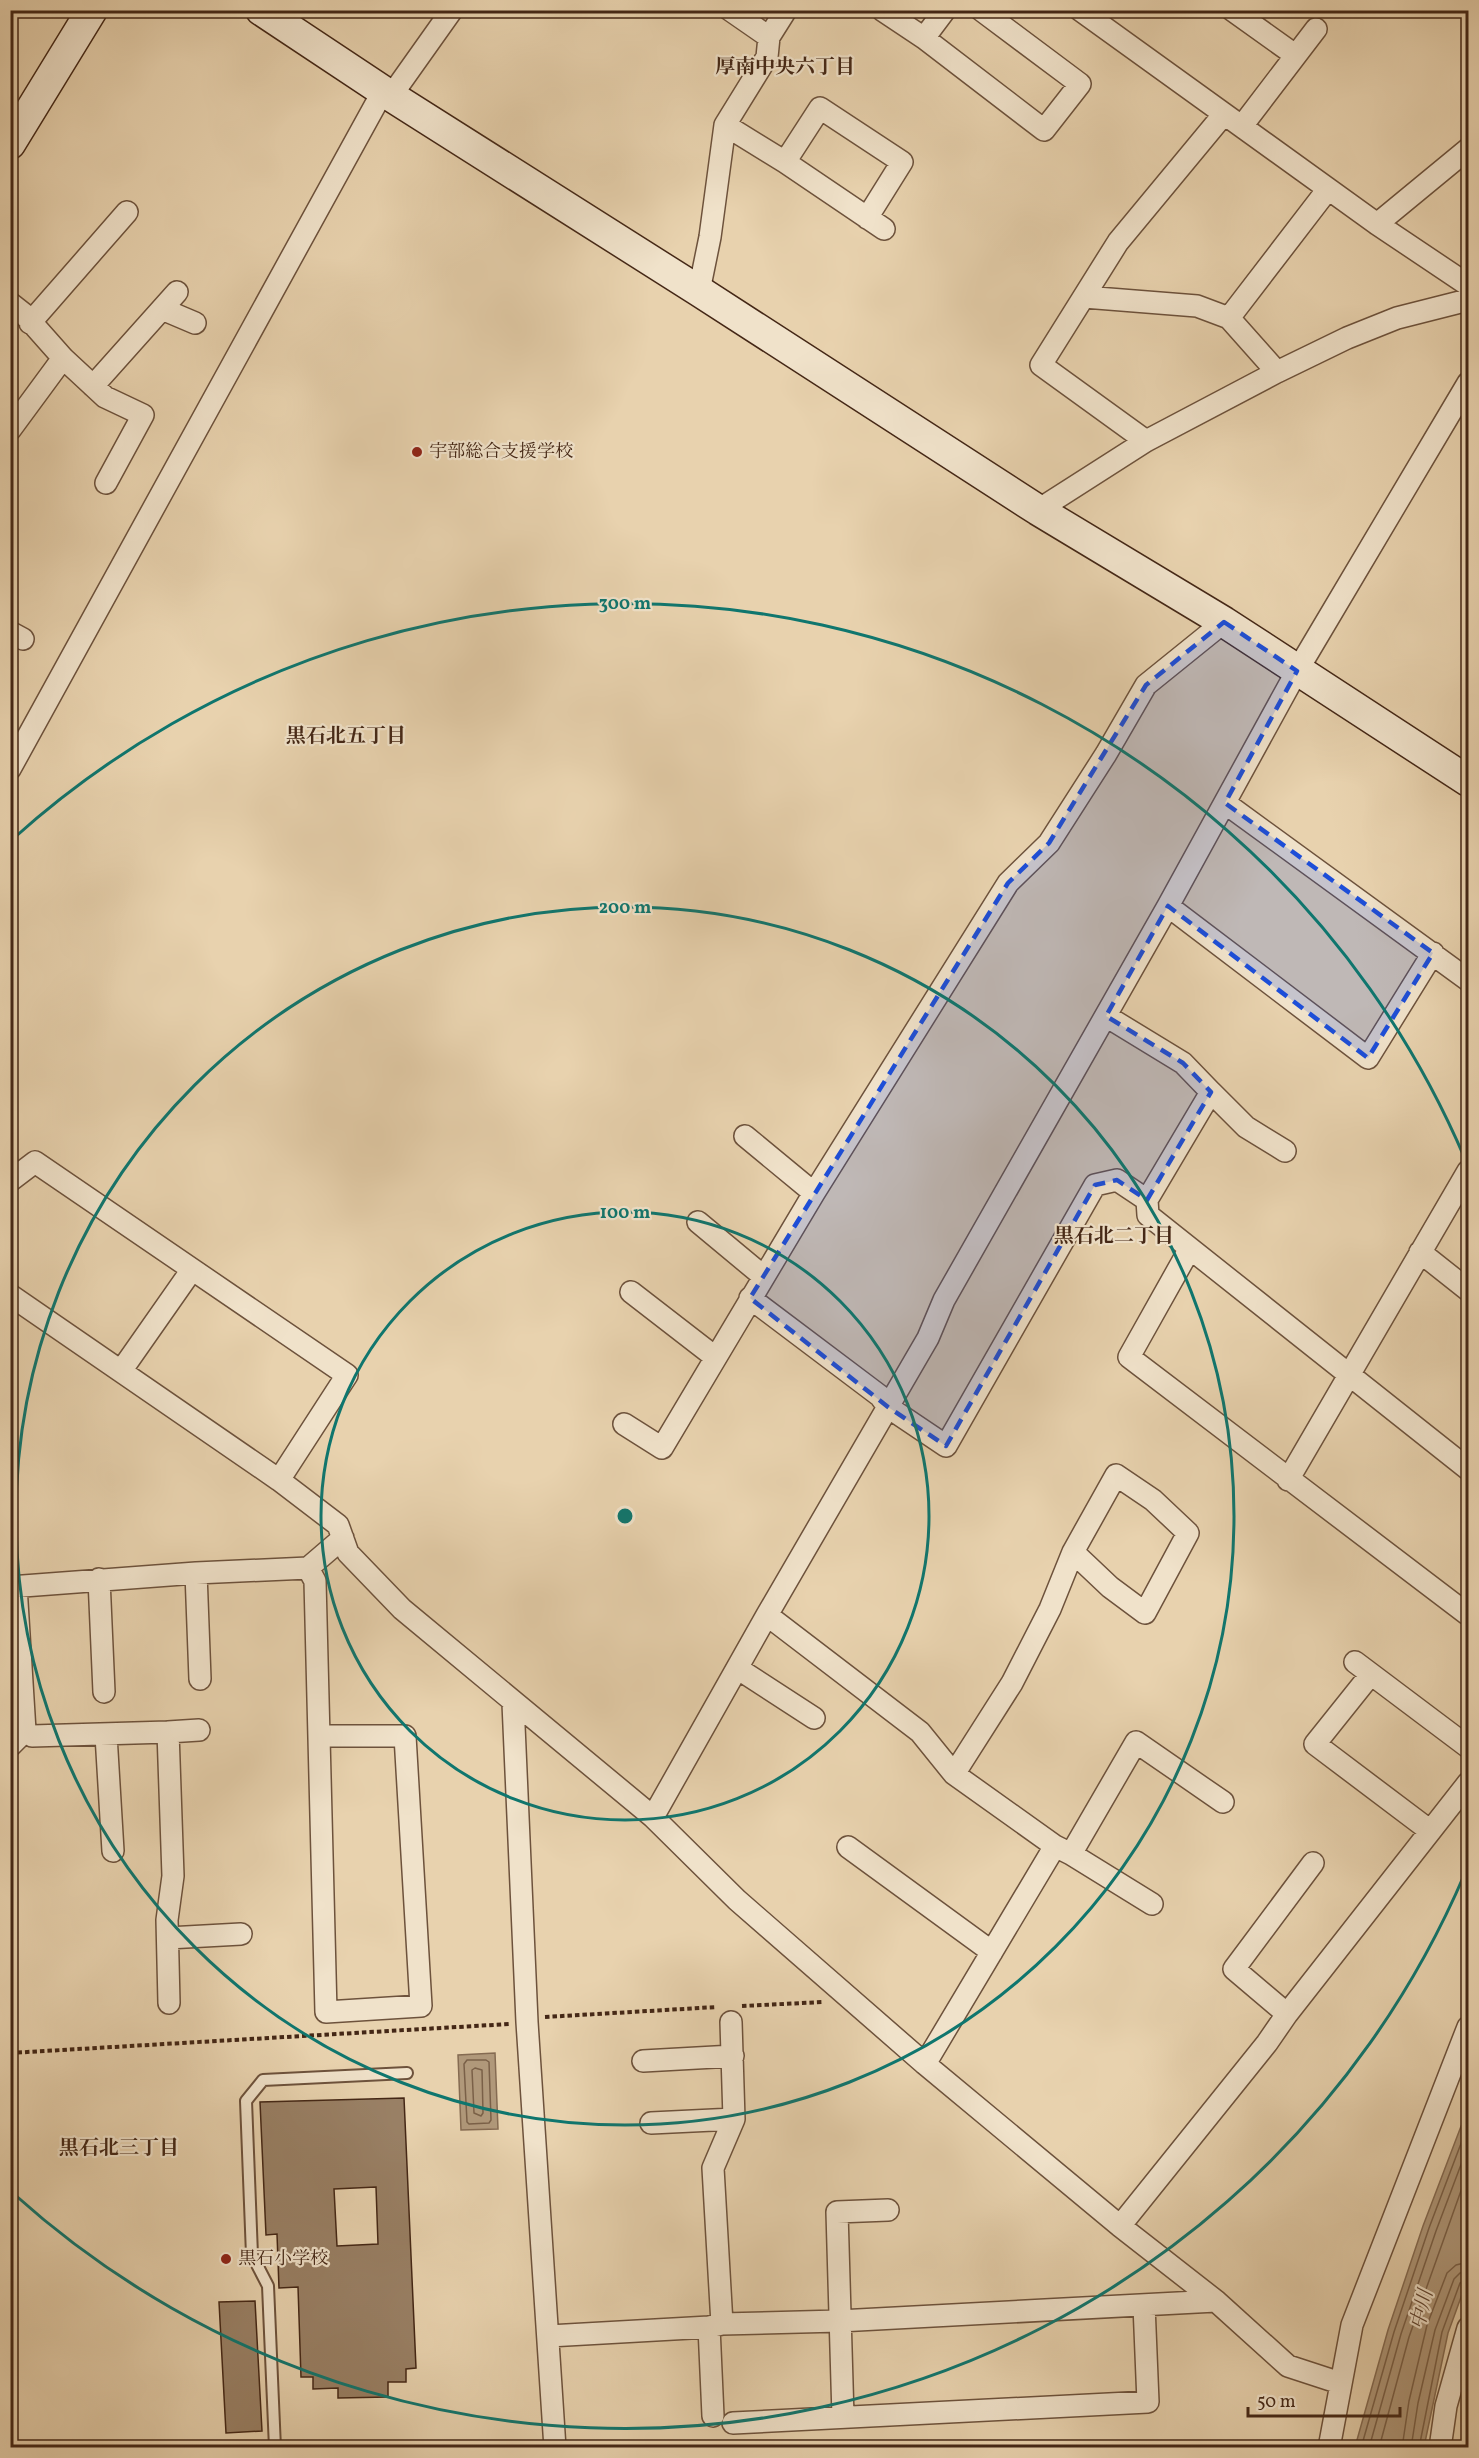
<svg xmlns="http://www.w3.org/2000/svg" width="1479" height="2458" font-family="Vollkorn,'Noto Serif JP',serif">
<rect width="100%" height="100%" fill="#e8d2ae"/>
<filter id="stains"><feTurbulence type="fractalNoise" baseFrequency=".00333" numOctaves="4"/><feColorMatrix values="0 0 0 0 .2 0 0 0 0 .09 0 0 0 0 .02 0 0 0 .5 -.17"/></filter>
<radialGradient id="worn" r=".72"><stop offset=".6" stop-color="#630" stop-opacity="0"/><stop offset="1" stop-color="#630" stop-opacity=".3"/></radialGradient>
<path fill="#b0987a" stroke="#856b52" stroke-width="1.5" d="M495,2053l3,76 -37,1 -3,-75z
M1468,2108v170l-20,55 -24,114h-69l33,-117 35,-104z"/>
<g fill="none" stroke-linecap="round" stroke-linejoin="round">
<path stroke="#7a6048" stroke-width="1.5" d="M467,2060h19l3,2 2,58 -2,3 -20,1 -2,-2 -3,-58z
M475,2068l7,2 1,43 -2,3 -7,-3 -2,-43z
M1361,2448l33,-116 35,-104 39,-103
M1369,2448l32,-114 35,-103 32,-85
M1379,2448l30,-111 59,-166
M1402,2448l7,-47 18,-76 20,-52 9,-8 12,-3
M1411,2448l7,-45 17,-73 19,-51 6,-6 8,-2
M1419,2448l23,-116 18,-49 8,-4"/>
</g>
<path fill="#998065" stroke="#442716" stroke-width="1.5" fill-rule="evenodd" d="M404,2098l12,270 -10,1v13h-18v15l-50,1v-10l-25,1v-12h-12l-3,-90 -19,1 -2,-54 -11,1 -6,-133zM376,2187l2,57 -41,2 -3,-57z
M255,2301l7,130 -36,2 -7,-131z"/>
<g fill="none" stroke-linecap="round" stroke-linejoin="round">
<g stroke="#6d523c" stroke-width="14">
<path id="lane" d="M275,2448l-7,-162 -16,-31 -6,-154 17,-21 144,-7"/>
</g>
<g stroke="#6d523c" stroke-width="24">
<path id="street" d="M730,10l39,27
M882,10l42,28 120,92 36,-46 -99,-74
M1080,10l297,214 91,61
M1232,10l63,45
M924,38l21,-28
M391,96l61,-86
M725,125l60,37 99,67
M1242,126l74,-97
M785,162l35,-54 82,54 -35,56
M1377,224l91,-75
M699,291l11,-54 15,-112 42,-68 2,-20 17,-27
M1084,297l113,9 32,12 48,54
M10,303l14,11 39,44 42,39 38,18 -37,68
M162,309l33,14
M1229,318l99,-129
M30,323l97,-111
M93,386l84,-94
M10,430l53,-72
M1146,441l-105,-76 77,-123 106,-128
M1038,510l108,-69 131,-69 70,-34 50,-20 71,-18
M10,632l13,7
M10,769l373,-678
M1225,803l243,177
M1168,906l200,152 65,-105
M1106,1016l77,47 28,29
M745,1136l69,57
M10,1181l25,-19 312,213 -68,105
M1147,1200l1,15 320,254
M698,1222l65,54
M1189,1250l-60,107 338,257 1,-5
M1420,1252l48,38
M631,1292l84,65
M10,1295l269,185 59,45 10,28 54,56 251,208 84,83 188,164 195,162 96,75 72,65 52,17
M750,1298l130,98 8,11 58,39 149,-261 22,-5 30,20 64,-108 35,35 39,24
M121,1371l70,-100
M624,1424l38,24 152,-255 194,-310 41,-40 57,-89 40,-69 78,-63
M1288,1480l180,-309
M308,1568l7,13 11,431 95,-6 -16,-270h-86
M196,1573l4,106
M99,1579l5,113
M16,1586l9,145 7,5 136,-4 5,144 -6,44 2,83
M10,1587l186,-14 112,-5 35,-30
M767,1615l153,117 34,42 101,72 16,8 81,50
M1355,1662l113,85
M737,1668l77,50
M1371,1674l-56,70 114,86
M513,1703l14,319 28,426
M168,1732l31,-2
M106,1735l7,116
M10,1746l15,-15
M954,1774l58,-91 38,-74 23,-57 43,-77 37,25 35,33 -43,80 -35,-26 -37,-35
M653,1817l114,-202 161,-277 16,-38 224,-394 129,-235 171,-288
M848,1847l144,105
M1071,1854l65,-112 87,60
M168,1938l73,-4
M1287,2014l-53,-45 79,-106
M643,2061l90,-5
M925,2064l130,-218
M651,2123l83,-4
M1120,2226l147,-183 20,-29 181,-231
M722,2324l-9,-156 21,-49 -3,-97
M709,2327l4,89
M549,2336l160,-9 13,-3 117,-3 377,-20
M843,2417l-6,-205 51,-2
M733,2423l415,-21 -4,-97
M1329,2448l23,-123 116,-298
M1440,2448l6,-42 22,-78"/>
</g>
<g stroke="#442716" stroke-width="33">
<path id="secondary" d="M261,10l122,81 316,200 339,219 186,112 244,159
M10,144l82,-134"/>
</g>
<path stroke="#442716" stroke-width="4" stroke-dasharray="4.5 3" stroke-linecap="butt" d="M742,2006l80,-4
M545,2017l172,-10
M10,2053l499,-29"/>
<use href="#lane" stroke="#f0e2ca" stroke-width="10"/>
<use href="#street" stroke="#f0e2ca" stroke-width="21"/>
<use href="#secondary" stroke="#f0e2ca" stroke-width="30"/>
</g>
<path fill="#1d4ed8" fill-opacity="0.2" stroke="#1d4ed8" stroke-width="4.5" stroke-dasharray="12 8" stroke-linejoin="round" d="M1224,622l73,49 -72,132 208,150 -65,105 -200,-152 -62,110 77,47 28,29 -64,108 -30,-20 -22,5 -149,261 -58,-39 -138,-109 258,-415 41,-40 97,-158z"/>
<g fill="none" stroke="#0f766e" stroke-width="3">
<circle cx="625" cy="1516" r="304"/>
<circle cx="625" cy="1516" r="609"/>
<path d="M1465 1873A913 913 0 0 1 14 2194M14 838A913 913 0 0 1 1465 1159"/>
</g>
<g fill="#8f2418" stroke="#f0e2ca" stroke-width="2">
<circle cx="417" cy="452" r="6"/>
<circle cx="226" cy="2259" r="6"/>
</g>
<g text-anchor="middle" dominant-baseline="central" stroke-width="4.5" stroke-linejoin="round" paint-order="stroke">
<g font-size="18" fill="#442716" stroke="#f0e2ca" text-anchor="start">
<text x="429" y="452">宇部総合支援学校</text>
<text x="238" y="2259">黒石小学校</text>
</g>
<g font-size="20" font-weight="bold" fill="#442716" stroke="#f0e2ca">
<text x="785" y="68">厚南中央六丁目</text>
<text x="346" y="737">黒石北五丁目</text>
<text x="1114" y="1237">黒石北二丁目</text>
<text x="119" y="2149">黒石北三丁目</text>
</g>
<g font-size="20" font-style="italic" fill="#5f432f" stroke="#f0e2ca">
<text transform="translate(1423 2310) rotate(-77)">中川</text>
</g>
</g>
<circle cx="625" cy="1516" r="9" fill="#0f766e" stroke="#f0e2ca" stroke-width="3"/>
<g font-size="18" text-anchor="middle" font-weight="bold" fill="#0f766e" stroke="#f0e2ca" stroke-width="4.5" stroke-linejoin="round" paint-order="stroke">
<text x="625" y="609">300 m</text>
<text x="625" y="913">200 m</text>
<text x="625" y="1218">100 m</text>
</g>
<rect width="1479" height="2458" fill="none" stroke="#e8d2ae" stroke-width="36"/>
<rect x="12" y="12" width="1455" height="2434" fill="none" stroke="#442716" stroke-width="3"/>
<rect x="18" y="18" width="1443" height="2422" fill="none" stroke="#442716" stroke-width="1.5"/>
<path d="M1248 2407v9h152v-9" fill="none" stroke="#442716" stroke-width="3"/>
<text x="1257" y="2407" font-size="18" fill="#442716" stroke="#f0e2ca" stroke-width="4.5" paint-order="stroke">50 m</text>
<rect width="100%" height="100%" filter="url(#stains)"/>
<rect width="100%" height="100%" fill="url(#worn)"/>
</svg>
